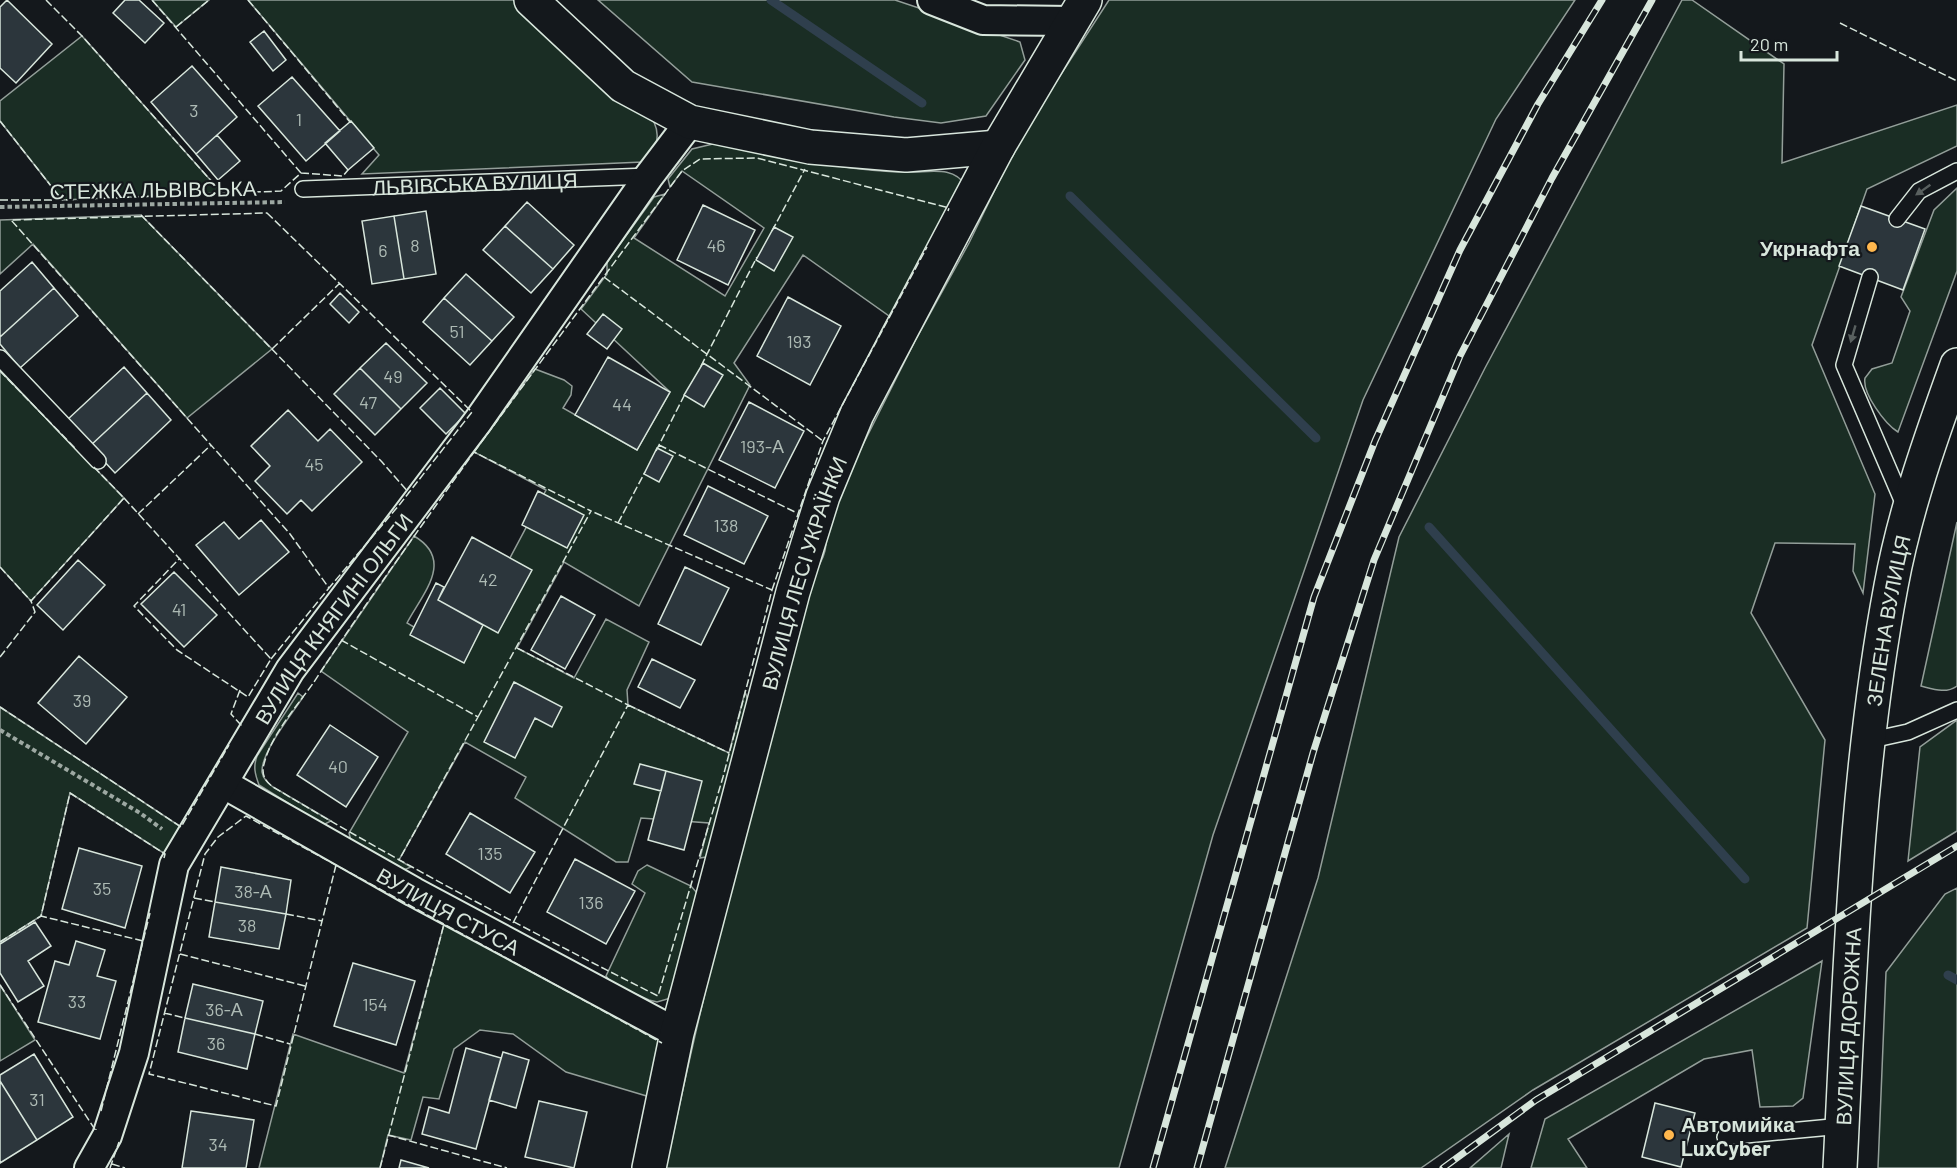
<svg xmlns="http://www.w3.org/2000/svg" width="1957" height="1168" font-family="Barlow,sans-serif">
<rect width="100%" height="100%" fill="#14181c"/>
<path fill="#1a2d24" stroke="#939e99" stroke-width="1.5" d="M152,0h57l-33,27z
M248,0h271l135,122c8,18 0,27 -11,40l-281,12 17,-19z
M598,0h297l125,42 5,18 -39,56 -45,7 -47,-6 -202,-35z
M1109,0h466l-79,119 -133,281 -150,435 -94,333h-453c22,-105 46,-210 74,-314 24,-93 50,-185 71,-278 15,-17 18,-33 13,-54l91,-181 54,-98 52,-107z
M1682,0h10l92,64 -2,99 175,-58v41l-90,43 -55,156 63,149 -12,99 -10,-22 2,-27 -80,-1 -24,70 74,127 -18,188 -274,162 -112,78h-196l93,-290 81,-341 86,-169z
M82,36l140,157 -160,7 -62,-79v-20z
M721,142c63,14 130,31 196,30 19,-1 38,-4 49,14l-83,148 -3,-1 9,-17 -86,-61 -69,108 16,22 -111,221 -75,-44 -47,86 57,30 32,-59 43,23 -22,48 1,15 101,48 16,-61 4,11 -38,148 -5,6 -6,1 9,-35 -68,-5 -13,44h-12l-101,-64 11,-21 -61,-35 -66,118 12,7 -7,3 -53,-29 -2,-8 59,-101 -87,-61 93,-135c41,24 9,57 -7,87l49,29 29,-47 61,-115 -72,-38 61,-83 29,11 8,6 -1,9 -8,13 74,42 33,-58 -89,-83 26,-35v-12l47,-65 11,-3 -31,44 91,58 39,-68 -82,-57 -12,16 -2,-8 24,-30z
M1957,188v83l-59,161c-13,-8 -36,-39 -33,-54l7,-9 20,-6 18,-52 -9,-14 33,-87z
M141,215l131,134 -85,69 -154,-174 -33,30v-54z
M0,371l124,127 -93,103 -31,-34z
M1957,522v164c-11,8 -24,3 -36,0z
M298,693l5,4c-11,17 -42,55 -41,75 1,7 6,11 11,15l58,34 -8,4 -64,-40c-4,-11 -6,-18 -2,-29z
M0,707l181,120 -16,27 -95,-61 -29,123 -41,26z
M1957,720v111l-49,30 12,-114z
M647,865l44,21 6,7 -26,105 -14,4 -8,-2 -38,-17 -5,-7 39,-83 -13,-9 6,-13z
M1957,888v280h-79l8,-196 59,-78z
M444,924l218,117 -12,56 -84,-25 -53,-38 -33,-4 -26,19 -15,50 -16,-2 -12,43 -23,-5 -8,33h-121l34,-134 111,39z
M1822,961l-19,137 -10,8 -33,1 -8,-57 -48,9 -136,80 19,29h-56l14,-49z
M0,985l35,55 -35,21z
M1509,1134l-8,34h-31z"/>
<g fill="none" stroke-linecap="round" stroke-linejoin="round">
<path stroke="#2f3f4d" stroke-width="9" d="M771,0l151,103
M1070,196l246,242
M1429,527l316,352
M1948,975l9,5"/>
</g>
<path fill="#2c363c" stroke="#d8e6dc" stroke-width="1.5" d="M7,0l45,44 -36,39 -16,-15v-61z
M125,0h14l25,23 -19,20 -32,-30z
M264,31l22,29 -13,11 -23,-29z
M192,66l45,51 -41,37 -45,-52z
M292,77l48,54 -34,30 -48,-55z
M351,121l23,27 -26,22 -23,-27z
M217,135l23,26 -22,19 -22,-26z
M527,202l47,43 -21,24 -48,-43z
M703,205l52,25 -27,55 -51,-25z
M1861,206l64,23 -22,61 -64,-24z
M426,211l10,63 -32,5 -10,-63z
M394,216l10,63 -32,5 -10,-63z
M505,226l48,43 -22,24 -48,-43z
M774,227l19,10 -19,34 -18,-11z
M32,262l22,26 -54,49v-46z
M466,274l48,43 -22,24 -48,-43z
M54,288l24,28 -58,52 -20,-24v-7z
M340,293l19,19 -10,11 -19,-19z
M788,297l53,29 -31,59 -53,-29z
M444,298l48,43 -22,24 -47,-43z
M603,314l19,15 -15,20 -20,-15z
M386,343l41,40 -26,26 -41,-41z
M608,357l62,35 -33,58 -62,-35z
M703,363l20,12 -19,32 -20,-12z
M124,367l23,26 -57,53 -23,-26z
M360,368l41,41 -26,26 -41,-41z
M440,388l26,26 -20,20 -26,-26z
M147,393l24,27 -56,53 -25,-27z
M749,402l55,29 -29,57 -56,-28z
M288,410l30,31 12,-12 32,33 -50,49 -11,-11 -14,14 -32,-33 15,-15 -19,-20z
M657,448l16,8 -14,26 -15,-8z
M708,486l60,30 -24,48 -60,-29z
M538,491l46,24 -17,33 -45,-23z
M261,520l28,32 -50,43 -43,-50 28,-23 15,17z
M472,537l60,33 -34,63 -60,-33z
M78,560l27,25 -42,45 -26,-25z
M685,567l44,21 -28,57 -43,-21z
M174,572l43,43 -33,32 -43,-43z
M436,583l8,4 -6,13 45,25 -19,38 -54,-28z
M561,596l34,19 -30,54 -34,-19z
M79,656l48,41 -41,47 -48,-41z
M652,659l43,21 -15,28 -42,-21z
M514,682l48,25 -10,20 -17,-9 -20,40 -31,-16z
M330,725l48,32 -32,50 -49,-32z
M640,764l26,7 -5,20 -27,-7z
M666,771l36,10 -18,69 -36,-10z
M470,813l65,39 -25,41 -64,-39z
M79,848l63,18 -17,62 -63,-19z
M575,859l60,32 -29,53 -59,-32z
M221,867l70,13 -5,34 -71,-12z
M215,902l71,12 -7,35 -70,-12z
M35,922l16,24 -23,15 16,25 -26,16 -18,-29v-29z
M76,941l29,9 -8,26 19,5 -16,58 -62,-17 17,-61 14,4z
M353,963l62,18 -19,64 -62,-19z
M193,984l70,17 -8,33 -70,-16z
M185,1018l70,16 -8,35 -69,-17z
M466,1048l35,10 -25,91 -54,-15 7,-27 20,6z
M503,1052l26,8 -13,48 -27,-8z
M34,1054l39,63 -36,23 -37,-59v-6z
M0,1081l37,59 -37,23z
M539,1101l48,11 -13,56 -49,-11z
M1655,1103l40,10 -14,54 -39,-10z
M191,1111l63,9 -8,48h-64z
M401,1160l28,8h-30z"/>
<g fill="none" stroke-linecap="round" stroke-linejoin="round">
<g stroke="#d8e6dc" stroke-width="18">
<g id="lane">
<path id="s1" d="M303,189l346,-13"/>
<path d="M1897,219l22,-28 38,-20"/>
<path d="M1870,277l-26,88 61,142"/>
<path d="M0,358l98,103"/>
<path d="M1867,741l41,-9 49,-22"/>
<path d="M1725,1137l117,-11"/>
</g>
</g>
<g stroke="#d8e6dc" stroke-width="32">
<g id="street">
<path d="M932,0l51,20 88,1"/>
<path id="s2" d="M224,784l190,108 263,141"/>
<path id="s3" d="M89,1168l18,-32 27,-83 40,-188 116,-195 188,-249 171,-245 41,-54"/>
</g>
</g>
<g stroke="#d8e6dc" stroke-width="36">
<g id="secondary">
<path d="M531,0l92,86 67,36 120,25 96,8 92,-8"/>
<path id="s4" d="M649,1168l28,-135 116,-441 30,-96 34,-82 141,-267 87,-147"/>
</g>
</g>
<g stroke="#d8e6dc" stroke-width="36">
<g id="primary">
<path id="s5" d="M1840,1168c10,-195 15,-390 51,-582 14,-76 40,-149 66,-221"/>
</g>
</g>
<path stroke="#9da8a2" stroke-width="4" stroke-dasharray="4.5 3" stroke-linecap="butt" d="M0,207l285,-5
M0,730l140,83 22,16"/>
<use href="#lane" stroke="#14181c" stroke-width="15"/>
<use href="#street" stroke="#14181c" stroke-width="28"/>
<use href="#secondary" stroke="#14181c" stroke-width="33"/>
<use href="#primary" stroke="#14181c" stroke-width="33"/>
<g stroke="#d8e6dc" stroke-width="7">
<path id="rail" d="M1153,1168l161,-571 61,-156 85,-191 78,-146 64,-104
M1197,1168l116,-415 61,-193 86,-204 92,-178 100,-178
M1443,1168l93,-68 421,-254"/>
</g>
<use href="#rail" stroke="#14181c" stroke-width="4.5" stroke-dasharray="14" stroke-linecap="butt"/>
<path stroke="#d8e6dc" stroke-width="1.5" stroke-dasharray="8 3" stroke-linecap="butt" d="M46,0l36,36 140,157
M248,0l102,122
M1840,23l117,58
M176,27l33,-27
M0,121l62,79
M301,173l42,3 5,-6
M0,200h62l219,-9 20,-18 -149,-173
M267,213l205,199 -72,92 -71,84 -39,-54 -279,-314z
M141,215l241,247 27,31
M772,231l33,-62
M604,277l219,164
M272,349l68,-66
M701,366l56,-109
M0,371l75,77
M659,445l138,68
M656,451l30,-59
M474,452l208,-281 18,-12 57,-1 192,50 -1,3
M124,498l147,161 -23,38 -71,-47 -43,-44 46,-48
M138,514l73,-69
M618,523l27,-51
M0,567l31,34 93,-103 -32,-33
M772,590l51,-149 104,-194
M341,640l137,77 -79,143
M0,657l35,-45 -4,-11
M271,659l58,-71
M240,690l-9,24 10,11 -1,2
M628,705l101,48
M0,707l181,120 48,-82
M478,717l113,-206 -117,-59c-54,76 -109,152 -160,230 -17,24 -43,53 -50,82 -3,10 1,17 9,23 125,75 254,143 385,209l65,-219 49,-187 -181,-79
M336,865l-60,241 -127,-32 56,-220 13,-17 28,-21 416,227
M194,898l21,4
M286,914l36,7
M513,923l115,-218 -111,-57
M143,941l-102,-25 29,-123 95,61 -1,4
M0,942l41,-26
M180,954l125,32
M0,985l96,146v-2
M164,1013l21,5
M255,1034l35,10
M101,1111l49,-198
M388,1135l119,33
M112,1164l13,4
M110,1168l9,-26
M380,1168l64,-244"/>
</g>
<defs><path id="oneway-solid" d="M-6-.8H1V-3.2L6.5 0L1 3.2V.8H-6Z" transform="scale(1.5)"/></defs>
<g fill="#59605f">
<use href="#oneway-solid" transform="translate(1923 190) rotate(145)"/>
<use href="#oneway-solid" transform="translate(1853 334) rotate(106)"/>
</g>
<g fill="#ffb74d" stroke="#14181c" stroke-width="2">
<circle cx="1872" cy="247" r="6"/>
<circle cx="1669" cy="1135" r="6"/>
</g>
<g text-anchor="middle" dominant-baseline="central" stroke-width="4.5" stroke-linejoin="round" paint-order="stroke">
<g font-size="18" fill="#adbab4">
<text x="194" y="110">3</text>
<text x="299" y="119">1</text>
<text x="415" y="245">8</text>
<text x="716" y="245">46</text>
<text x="383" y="250">6</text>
<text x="457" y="331">51</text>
<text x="799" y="341">193</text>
<text x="393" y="376">49</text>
<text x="368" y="402">47</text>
<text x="622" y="404">44</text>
<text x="762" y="446">193-А</text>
<text x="314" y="464">45</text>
<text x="726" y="525">138</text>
<text x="488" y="579">42</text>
<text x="179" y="609">41</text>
<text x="82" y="700">39</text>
<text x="338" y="766">40</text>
<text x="490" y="853">135</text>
<text x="102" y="888">35</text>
<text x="253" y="891">38-А</text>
<text x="591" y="902">136</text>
<text x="247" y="925">38</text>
<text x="77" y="1001">33</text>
<text x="375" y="1004">154</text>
<text x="224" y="1009">36-А</text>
<text x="216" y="1043">36</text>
<text x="37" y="1099">31</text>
<text x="218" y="1144">34</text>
</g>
<g font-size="21" fill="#d8e6dc" stroke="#14181c">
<text stroke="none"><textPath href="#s1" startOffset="172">ЛЬВІВСЬКА ВУЛИЦЯ</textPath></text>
<text transform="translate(153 189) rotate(-1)">СТЕЖКА ЛЬВІВСЬКА</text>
<text stroke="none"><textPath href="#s4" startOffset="615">ВУЛИЦЯ ЛЕСІ УКРАЇНКИ</textPath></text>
<text stroke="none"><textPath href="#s3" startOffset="610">ВУЛИЦЯ КНЯГИНІ ОЛЬГИ</textPath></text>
<text stroke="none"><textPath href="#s5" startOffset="550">ЗЕЛЕНА ВУЛИЦЯ</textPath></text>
<text stroke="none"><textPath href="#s2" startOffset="258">ВУЛИЦЯ СТУСА</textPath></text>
<text stroke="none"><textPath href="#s5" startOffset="142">ВУЛИЦЯ ДОРОЖНА</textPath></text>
</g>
<g font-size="21" font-weight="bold" fill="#d8e6dc" stroke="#14181c" text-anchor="end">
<text x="1860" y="247">Укрнафта</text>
<text x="1681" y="1123" text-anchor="start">Автомийка<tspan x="1681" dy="24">LuxCyber</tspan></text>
</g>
</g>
<path d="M1741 51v9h96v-9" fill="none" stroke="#d8e6dc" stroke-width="3"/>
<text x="1750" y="51" font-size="18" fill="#d8e6dc" stroke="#14181c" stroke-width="4.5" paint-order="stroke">20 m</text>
</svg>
